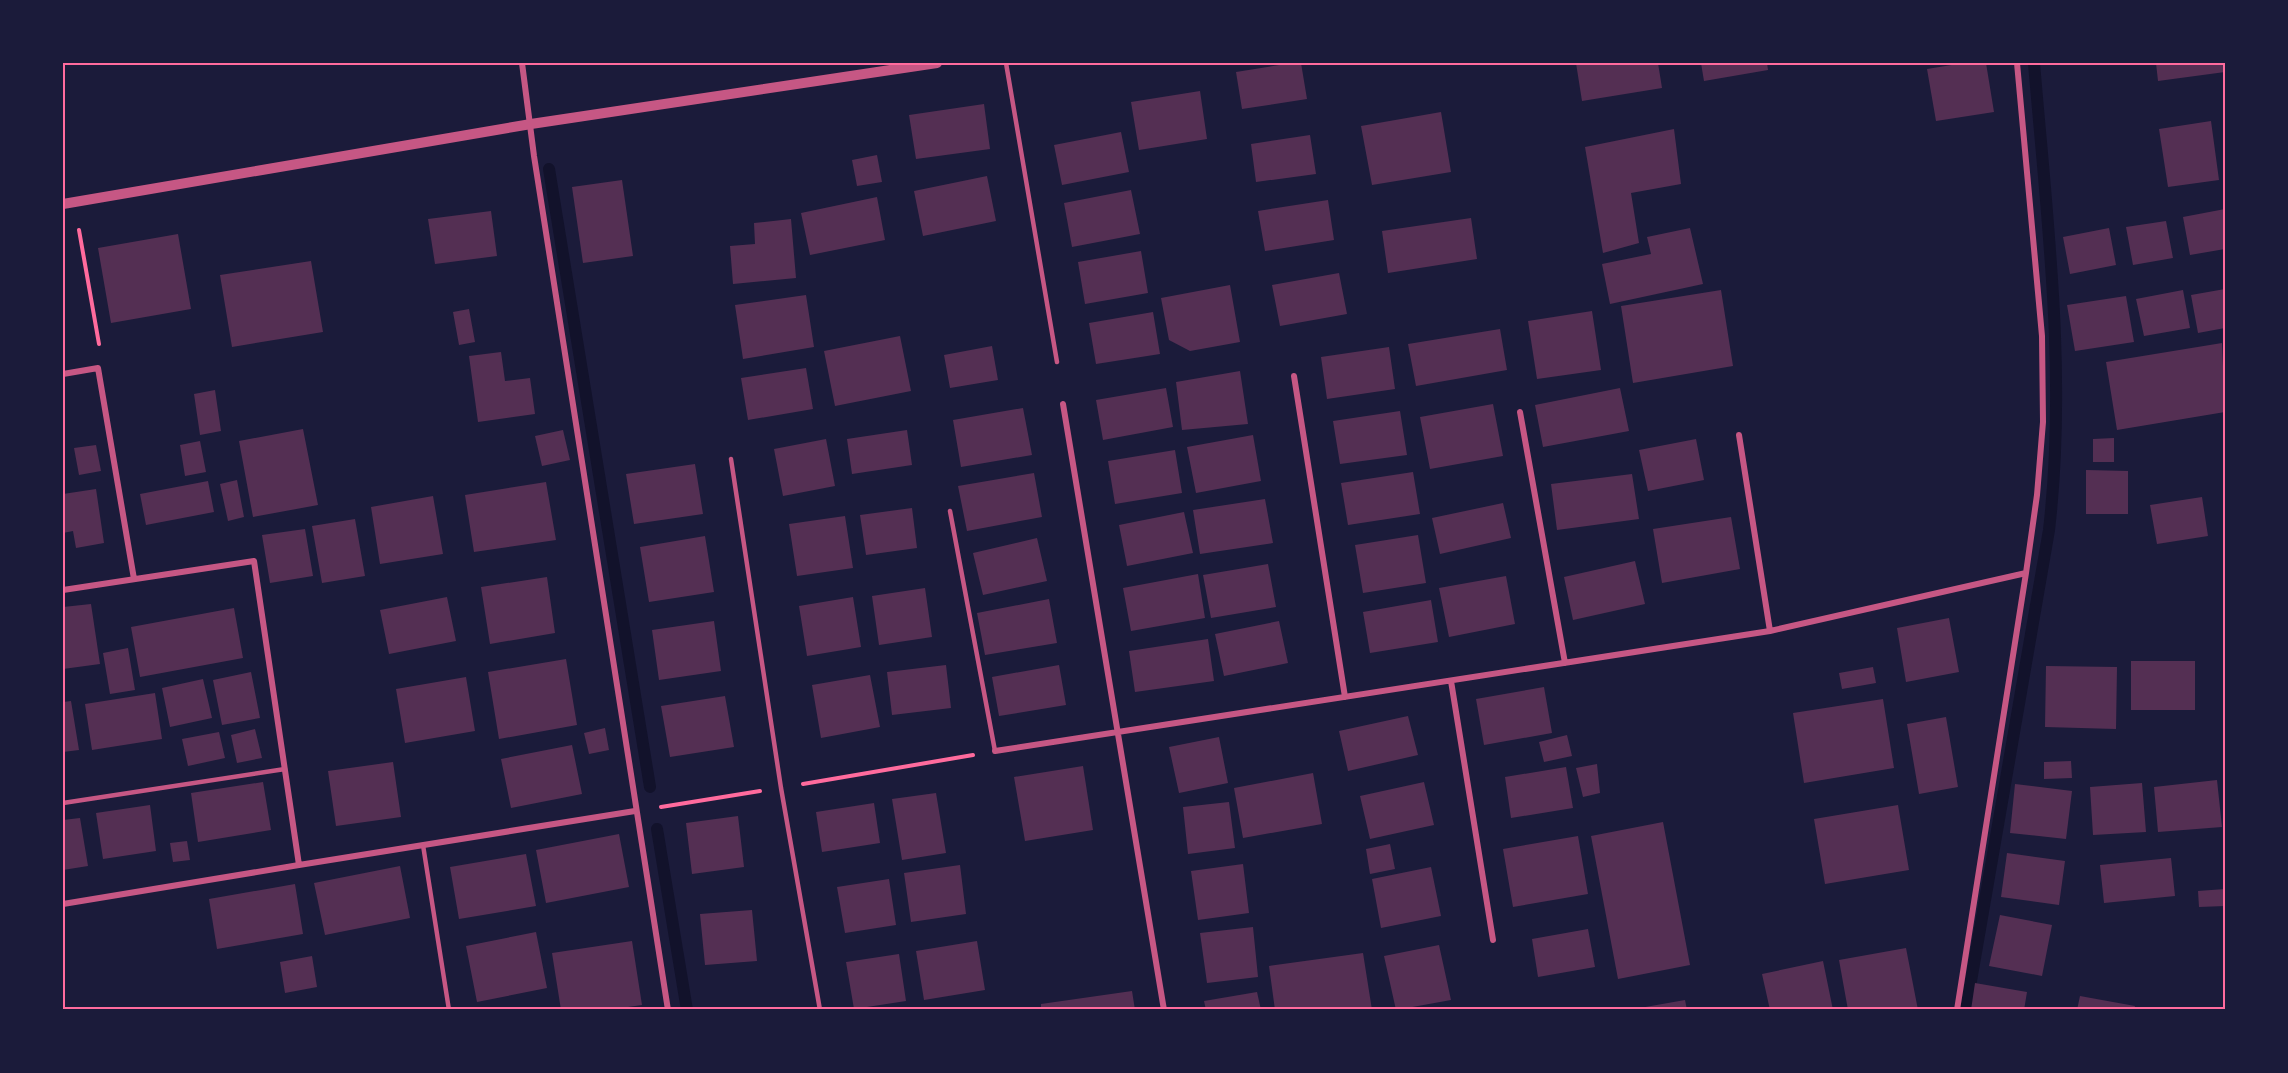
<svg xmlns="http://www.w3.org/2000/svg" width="2288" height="1073" font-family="Overpass,sans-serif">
<rect width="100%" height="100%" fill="#1b1b3a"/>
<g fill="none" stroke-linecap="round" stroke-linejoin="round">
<path stroke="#12122b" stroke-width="12" d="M549,169l101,618
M657,829l30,181
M1966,1010l83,-480c18,-156 -2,-311 -15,-467"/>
</g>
<path fill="#542f53" d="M1292,63h9l6,36 -65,10 -6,-37z
M1576,63h82l4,25 -80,13z
M1701,63h66l1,7 -64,11z
M1964,63h22l8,49 -58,9 -9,-52z
M2156,63h69v9l-67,9z
M1200,91l7,48 -68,11 -8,-48z
M984,104l6,45 -74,10 -7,-44z
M1441,112l10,60 -79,13 -11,-59z
M2211,121l8,59 -51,7 -9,-58z
M1674,129l7,55 -50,9 8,50 -36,10 -18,-106z
M1121,132l8,40 -67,13 -8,-40z
M1310,135l6,39 -60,8 -5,-38z
M877,155l5,27 -25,4 -5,-26z
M987,176l9,45 -73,15 -9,-45z
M622,180l11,76 -50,7 -11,-76z
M1131,190l9,44 -68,13 -8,-44z
M877,197l8,43 -75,15 -9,-42z
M1328,200l6,40 -69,11 -7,-40z
M2225,209v40l-35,6 -7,-38z
M491,211l6,45 -62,8 -7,-45z
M1471,218l6,41 -89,14 -6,-42z
M791,219l5,59 -63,6 -3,-38 25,-2 -1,-21z
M2166,221l7,37 -40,7 -7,-38z
M1690,228l13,56 -93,20 -8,-40 49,-10 -4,-17z
M2109,228l7,37 -46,9 -7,-37z
M178,234l13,75 -80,14 -13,-75z
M1141,251l7,42 -63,11 -7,-42z
M311,261l12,71 -91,15 -12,-72z
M1339,273l8,41 -67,12 -8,-41z
M1230,285l10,57 -50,9 -21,-11 -8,-42z
M2225,289v39l-27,5 -7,-38z
M1721,290l12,76 -100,17 -12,-77z
M2183,290l7,38 -46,8 -8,-37z
M806,295l8,52 -71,12 -8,-54z
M2126,296l8,46 -59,9 -8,-46z
M469,309l6,33 -16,3 -6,-33z
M1592,311l9,59 -64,9 -9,-58z
M1153,312l7,42 -64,10 -7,-41z
M1500,329l7,41 -91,16 -8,-42z
M900,336l11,55 -76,15 -11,-55z
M2222,343l3,69 -108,18 -11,-68z
M992,346l6,34 -48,8 -6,-33z
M1389,347l6,42 -68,10 -6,-42z
M501,352l4,29 25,-3 5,36 -57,8 -9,-66z
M806,368l7,41 -65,11 -7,-42z
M1240,371l8,53 -66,6 -6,-48z
M1166,388l7,39 -70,13 -7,-40z
M1620,388l9,43 -86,16 -8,-42z
M215,390l6,41 -21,4 -6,-41z
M1493,404l10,52 -73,13 -10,-52z
M1023,408l9,47 -71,12 -8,-47z
M1400,411l7,44 -67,9 -7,-43z
M303,429l15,76 -65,12 -14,-76z
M563,430l7,30 -28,6 -7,-30z
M907,430l5,35 -60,9 -5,-35z
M1253,435l8,46 -65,12 -9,-46z
M2114,438v24h-21v-23z
M826,439l9,47 -52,10 -9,-47z
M1696,439l8,41 -56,11 -9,-41z
M200,441l6,31 -21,4 -5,-31z
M96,445l5,26 -22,4 -5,-27z
M1175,450l7,43 -67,11 -7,-43z
M695,464l8,50 -69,10 -8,-50z
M2086,470l42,1v43h-42z
M1413,472l7,42 -72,11 -7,-42z
M1034,473l8,44 -75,14 -9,-45z
M1632,474l7,45 -82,11 -6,-46z
M237,480l7,37 -16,4 -8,-37z
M208,481l6,31 -68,13 -6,-31z
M546,482l10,58 -82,12 -9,-57z
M96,489l8,54 -28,5 -3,-17 -10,2v-39z
M433,496l10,58 -63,10 -9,-57z
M2202,497l6,39 -51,8 -7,-39z
M1265,499l8,44 -73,11 -7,-44z
M1503,503l8,35 -71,16 -8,-36z
M912,508l5,40 -51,7 -6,-40z
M1184,512l9,41 -66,13 -8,-41z
M845,516l8,52 -56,8 -8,-52z
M1731,517l9,52 -78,14 -9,-54z
M355,519l10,57 -43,7 -10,-57z
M305,529l8,47 -43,7 -8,-48z
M1418,535l8,48 -63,10 -8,-48z
M705,536l9,56 -65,10 -9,-55z
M1037,538l10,43 -64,14 -10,-42z
M1635,561l10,43 -72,16 -9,-43z
M1268,564l8,43 -65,11 -8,-43z
M1198,574l7,44 -74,13 -8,-43z
M1506,576l9,48 -66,13 -10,-49z
M547,577l8,56 -65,11 -9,-57z
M925,588l7,49 -53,8 -7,-49z
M447,597l9,44 -67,13 -9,-44z
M853,597l8,50 -54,9 -8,-50z
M1049,599l8,44 -72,12 -8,-42z
M1431,600l7,42 -68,11 -7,-41z
M91,604l9,60 -37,5v-62z
M234,608l9,50 -103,19 -9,-50z
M1949,618l10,54 -53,10 -9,-54z
M714,621l7,50 -62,9 -7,-50z
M1279,621l9,42 -64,13 -9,-42z
M1208,639l6,42 -79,11 -6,-41z
M128,648l7,42 -25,4 -7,-41z
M566,659l11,66 -78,14 -11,-67z
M2131,661h64v49h-64z
M946,665l5,43 -59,7 -5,-43z
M1059,665l7,40 -67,11 -7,-39z
M2046,666l71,1 -1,62 -71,-2z
M1873,667l3,16 -34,6 -3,-16z
M251,672l9,46 -38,7 -9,-45z
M870,675l10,52 -59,11 -9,-53z
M466,677l9,54 -70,12 -9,-54z
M203,679l9,39 -42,9 -8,-39z
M1544,687l8,46 -68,12 -8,-46z
M155,693l7,46 -70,11 -7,-46z
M725,696l9,51 -64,10 -9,-51z
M1883,699l11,69 -90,15 -11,-70z
M71,701l8,49 -16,2v-50z
M1408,716l10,39 -70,16 -9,-40z
M1946,717l12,70 -39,7 -12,-70z
M605,728l4,22 -20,4 -5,-21z
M255,729l7,29 -25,5 -6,-28z
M219,732l6,26 -37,8 -6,-27z
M1567,735l5,21 -28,6 -5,-20z
M1219,737l9,46 -49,10 -10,-46z
M572,745l10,49 -71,14 -10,-49z
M2071,761l1,17 -28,1v-17z
M393,762l8,55 -65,9 -8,-55z
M1597,764l3,29 -17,4 -7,-29z
M1083,766l10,64 -68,11 -11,-64z
M1566,767l7,41 -62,10 -6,-41z
M1313,773l9,51 -79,14 -9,-50z
M2217,780l5,47 -64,5 -4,-45z
M263,782l8,48 -73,12 -7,-49z
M1424,782l10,43 -64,14 -10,-43z
M2142,783l4,49 -53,3 -3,-48z
M2015,784l57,7 -6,48 -56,-6z
M936,793l10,60 -44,7 -10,-61z
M1229,802l6,46 -47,6 -5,-47z
M874,803l6,40 -58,9 -6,-40z
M150,805l6,46 -53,8 -7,-46z
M1898,805l11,65 -84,14 -11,-65z
M738,816l6,51 -52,7 -6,-51z
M80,818l8,48 -25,4v-50z
M1663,822l27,143 -72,14 -27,-143z
M619,834l10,53 -83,16 -10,-53z
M1578,836l10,58 -75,13 -10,-58z
M187,841l3,19 -17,2 -3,-19z
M1390,844l5,25 -25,5 -4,-25z
M2007,853l58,8 -6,44 -58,-8z
M526,854l10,52 -77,13 -9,-52z
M2171,858l4,38 -71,7 -4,-38z
M1243,864l6,49 -51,7 -7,-49z
M960,865l6,49 -55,8 -7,-49z
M400,866l10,52 -85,17 -11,-52z
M1431,867l10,49 -60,12 -9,-49z
M889,879l7,46 -51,8 -8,-46z
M295,884l8,50 -86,15 -8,-50z
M2225,889v17l-26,1 -1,-16z
M752,910l5,51 -52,4 -5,-51z
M2000,915l52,10 -10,51 -53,-10z
M1253,927l5,50 -51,6 -7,-50z
M1588,929l7,38 -57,10 -6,-38z
M536,932l11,56 -70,14 -11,-56z
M632,941l10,64 -35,5h-46l-9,-57z
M977,941l8,49 -61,10 -8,-49z
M1439,945l12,55 -55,10 -12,-54z
M1906,948l12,62h-70l-9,-50z
M1363,953l9,57h-97l-6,-44z
M899,954l7,47 -52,8 -8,-47z
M312,956l5,31 -32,6 -5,-31z
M1823,961l10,49h-63l-8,-36z
M1975,983l52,9 -3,18h-53z
M1132,991l3,19h-94v-6z
M1257,992l4,18h-55l-2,-9z
M2080,996l55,10 -1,4h-57z
M1685,1000l2,10h-53v-1z"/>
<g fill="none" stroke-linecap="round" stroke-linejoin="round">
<path stroke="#ff6b9d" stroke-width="4" d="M79,230l20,114
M803,784l170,-29
M661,807l99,-16"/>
<path stroke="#c65784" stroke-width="4.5" d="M1006,63l51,299
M731,459l50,329 39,222
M950,511l45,240
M63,803l222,-34
M423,845l26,165"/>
<path stroke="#c65784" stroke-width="6" d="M522,63l12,93 134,854
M63,374l35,-6 36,211
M1294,376l51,321
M1063,404l101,606
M1520,412l45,251
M1739,435l31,196
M63,590l191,-29 45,304 336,-54
M1451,681l42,259
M995,751l775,-120 256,-58
M63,904l236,-39
M1957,1010l69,-437 11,-78 6,-73 -1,-86 -25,-273"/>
<path stroke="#c65784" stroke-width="10" d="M63,204l468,-80 406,-61"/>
</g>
<rect width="2288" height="1073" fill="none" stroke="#1b1b3a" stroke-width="129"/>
<rect x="64" y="64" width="2160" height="944" fill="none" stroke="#ff6b9d" stroke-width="2"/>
</svg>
